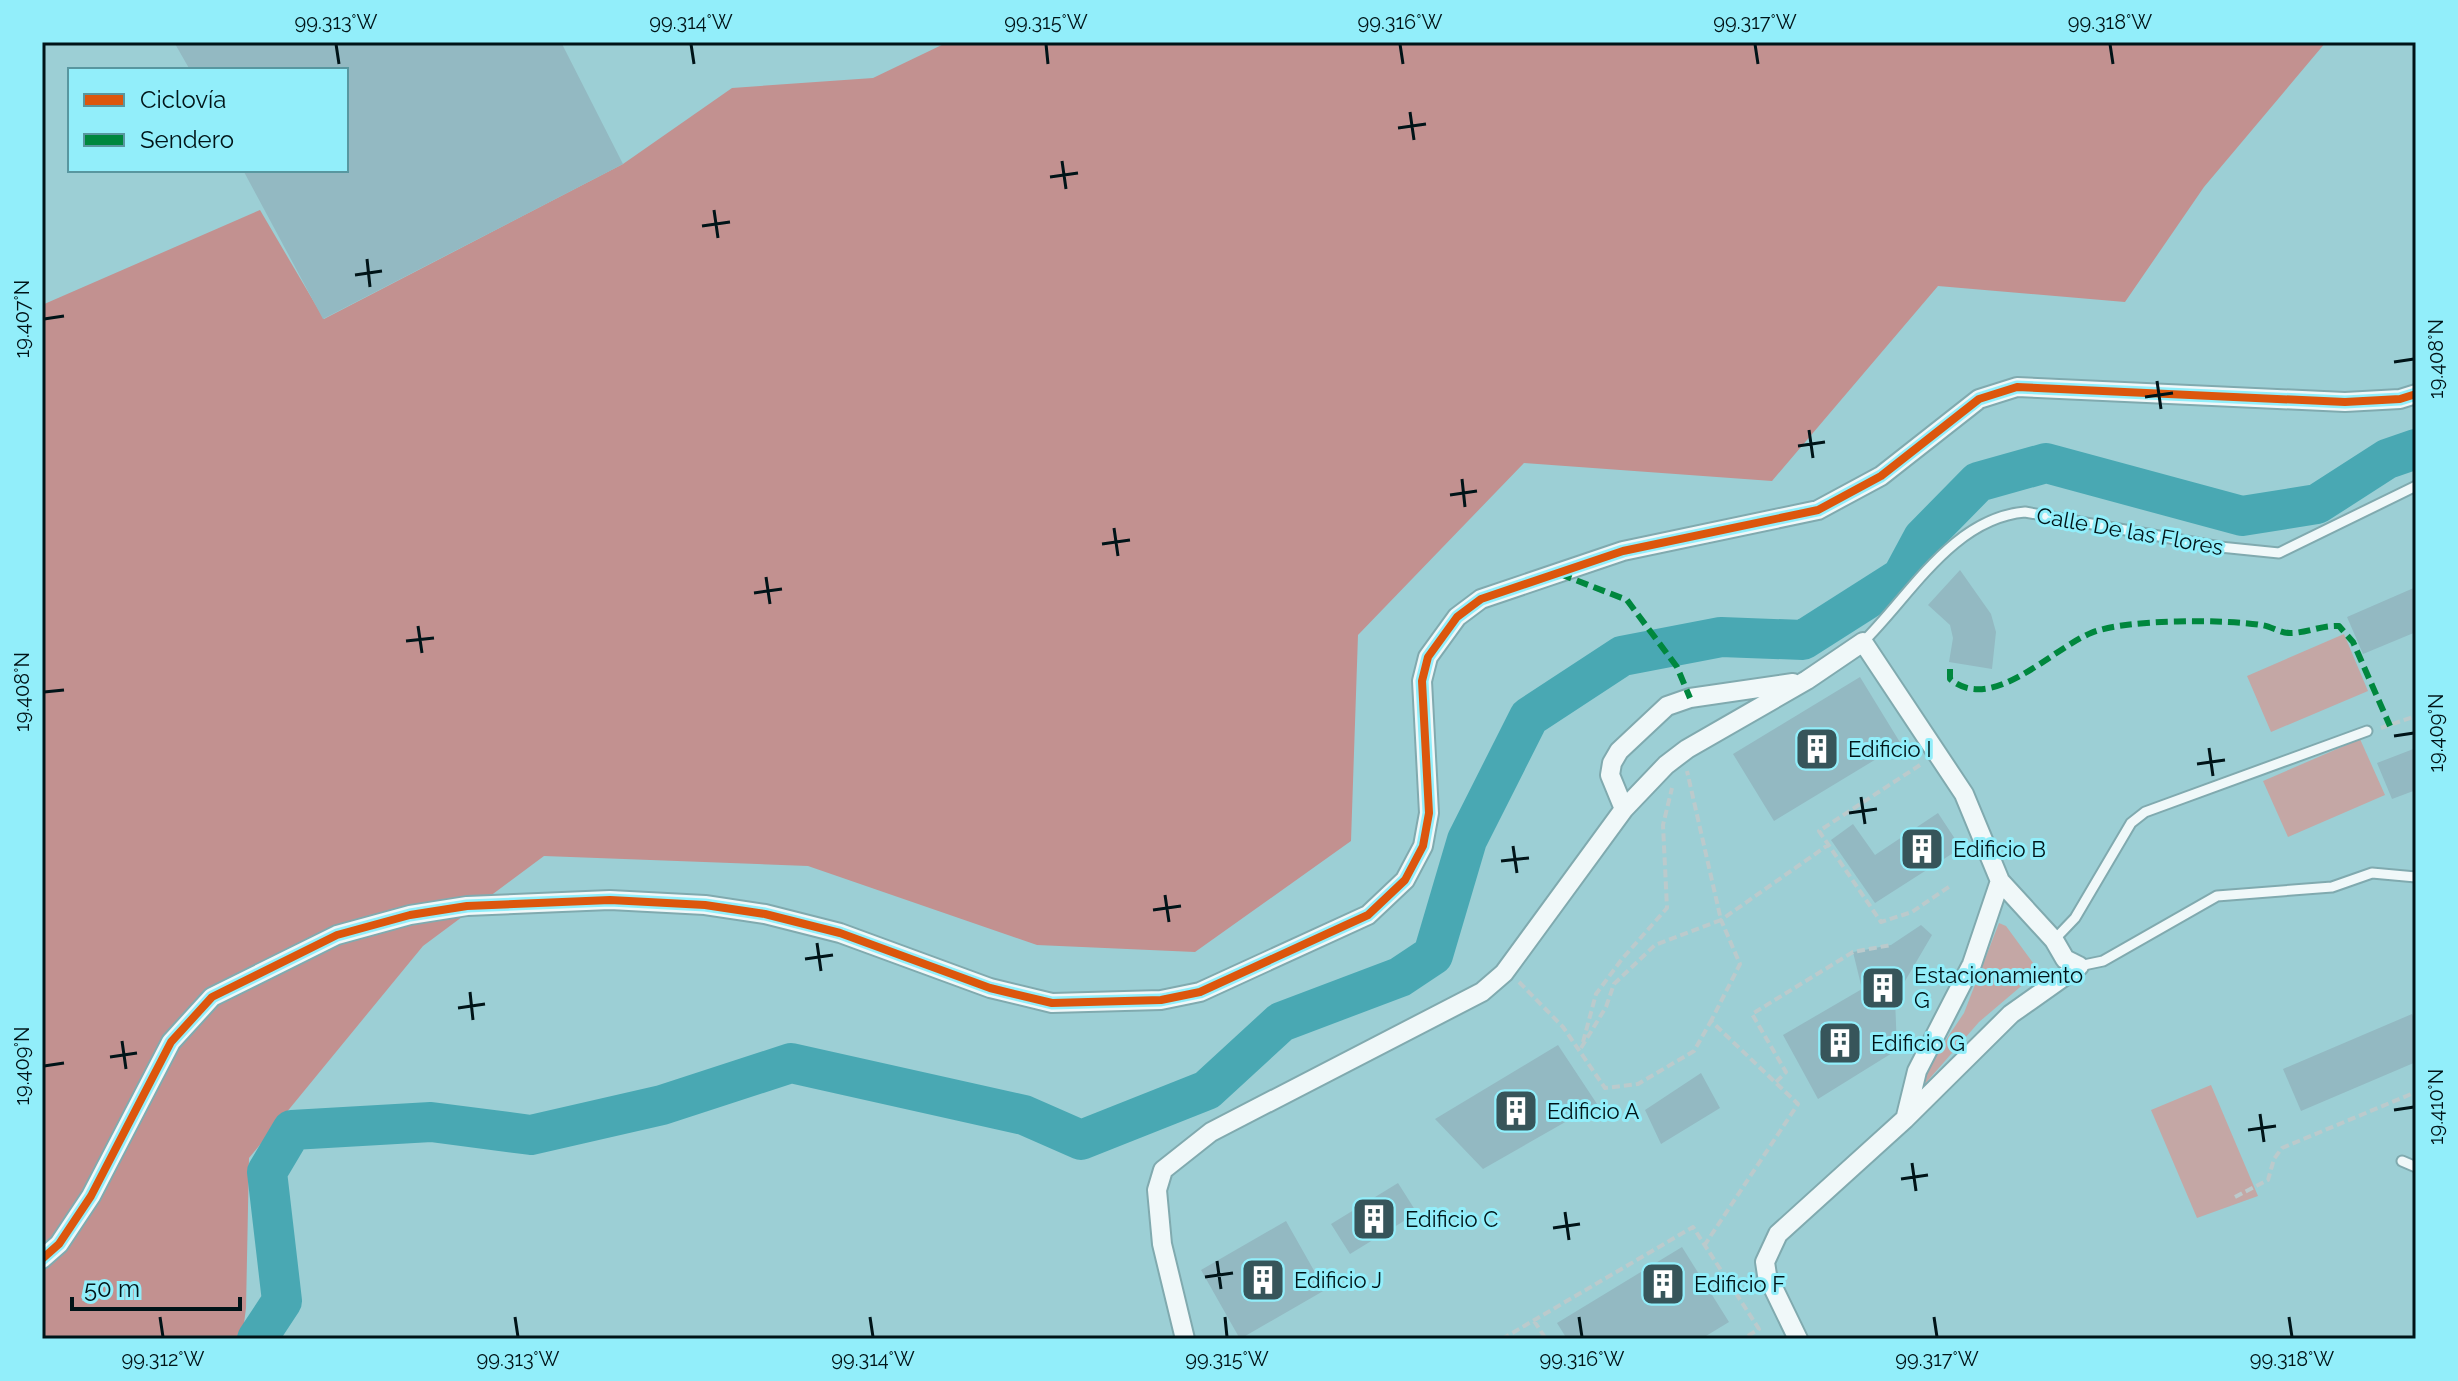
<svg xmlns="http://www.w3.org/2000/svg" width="2458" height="1381" font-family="Raleway,sans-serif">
<rect width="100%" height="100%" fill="#9ccfd5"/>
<path fill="#c4a7a5" d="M2344,634l24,57 -97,41 -24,-56z
M2360,739l25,56 -97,42 -25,-56z
M1999,923l7,3 33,45 -60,51 -62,71 6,-19 41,-61z
M2211,1085l47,111 -61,22 -46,-108z"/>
<path fill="#c29190" d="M948,42h1378l-122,145 -79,115 -187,-16 -166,195 -248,-18 -166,172 -7,206 -156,111 -158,-7 -229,-79 -264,-10 -121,90 -174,212 -3,150 -4,31h-200v-1034l218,-95 64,109 299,-155 109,-76 141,-10z"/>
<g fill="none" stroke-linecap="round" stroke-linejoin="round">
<path stroke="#49a8b3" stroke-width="40" d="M257,1339l25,-38 -15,-129 25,-42 139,-8 100,13 131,-30 129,-42 233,52 57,25 126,-50 74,-68 119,-45 33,-22 34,-115 62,-123 93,-61 99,-19 82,3 99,-63 21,-39 55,-56 68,-19 196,53 75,-12 70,-45 29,-10"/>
</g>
<path fill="#93b9c2" d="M174,42h387l62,122 -300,155 -80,-149h103v-100h-156z
M1960,570l31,44 5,18 -4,37 -43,-7 4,-24 -3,-13 -22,-20z
M2416,587v45l-53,22 -16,-37z
M1860,677l41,67 -127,77 -41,-67z
M2416,748v42l-24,9 -15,-36z
M1938,813l23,35 -86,55 -44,-63 22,-16 22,31z
M1921,925l11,10 -37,63 2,52 -79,49 -35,-64 79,-46 -9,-37 38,-7z
M2412,1014l4,10v38l-115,49 -18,-42z
M1558,1045l39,59 -114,65 -48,-50z
M1701,1073l19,35 -59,36 -16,-34z
M1398,1183l19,30 -67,41 -19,-30z
M1286,1221l39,69 -85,49 -39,-69z
M1682,1247l47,75 -28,17h-134l-10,-16z"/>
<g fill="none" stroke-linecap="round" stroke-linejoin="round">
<g stroke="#80aaaf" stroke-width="13">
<path id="lane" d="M1863,642c47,-46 90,-124 162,-130l195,35 59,6 137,-67
M2054,940l21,-22 56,-95 14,-11 222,-81
M2079,966l24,-5 114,-65 115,-9 40,-14 44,4
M2402,1161l14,6"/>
</g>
<g stroke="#80aaaf" stroke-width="22">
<path id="street" d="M1624,809l-14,-34 2,-12 7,-12 48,-45 23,-8 103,-15
M1906,1116l11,-45 55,-107 28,-83
M42,1259l17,-15 32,-48 80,-154 41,-45 125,-62 73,-20 57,-9 143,-6 95,5 60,9 75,19 150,55 62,15 109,-3 39,-8 168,-77 37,-35 18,-34 6,-33 -7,-132 6,-24 29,-40 24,-18 142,-48 195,-41 63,-34 98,-77 38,-12 328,15 55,-3 16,-5
M1185,1339l-23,-95 -5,-54 6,-20 48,-38 271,-140 22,-19 120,-164 42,-44 21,-16 120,-69 56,-38 101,152 36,87 54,59 11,19 14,7
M1798,1339l-31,-64 -2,-13 13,-28 127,-115 106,-105 68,-48"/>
</g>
<path stroke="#bbcacc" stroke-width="4" stroke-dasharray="8 4" stroke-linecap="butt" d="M2381,728l35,-12
M1920,765l-101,66 62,91 31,-10 38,-26
M1519,982l44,45 42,61 33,-4 56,-33 17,-30
M1583,1042l13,-48 26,-35 45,-51 -4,-83 9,-37
M1581,1048l25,-41 8,-23 41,-39 66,-25 -34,-149
M1776,1082l10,-10 -34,-58 101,-62 38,-7
M2235,1197l33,-17 6,-21 8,-11 134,-56
M1704,1246l94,-142 -87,-83 29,-57 -19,-44 107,-75
M1534,1321l12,18
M1502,1339l191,-112 66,102 -16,10"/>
<use href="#lane" stroke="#f0f8f9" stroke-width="9"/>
<use href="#street" stroke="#f0f8f9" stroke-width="18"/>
<path stroke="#00873e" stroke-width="6" stroke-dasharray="12 6" stroke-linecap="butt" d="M1560,574l67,26 50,67 13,31
M1950,669v10c42,35 100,-29 141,-46 32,-14 134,-14 170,-8 10,1 19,8 29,8 17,0 32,-8 49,-7l14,16 37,84"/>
<g stroke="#92eefa" stroke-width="13">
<path id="cycleway" d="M42,1259l17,-15 32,-48 80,-154 41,-45 125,-62 73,-20 57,-9 143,-6 95,5 60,9 75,19 150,55 62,15 109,-3 39,-8 168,-77 37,-35 18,-34 6,-33 -7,-132 6,-24 29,-40 24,-18 142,-48 195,-41 63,-34 98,-77 38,-12 328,15 55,-3 16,-5"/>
</g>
<use href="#cycleway" stroke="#dc560d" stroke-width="8"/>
</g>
<path fill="none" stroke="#001418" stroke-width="3" d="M336,44l3,20M691,44l3,20M1046,44l2,20M1400,44l3,20M1755,44l3,20M2110,44l3,20M1410,112l4,28M1398,128l28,-4M1062,161l4,28M1050,177l28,-4M714,210l4,28M702,226l28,-4M367,259l3,28M355,275l27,-4M44,319l20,-3M2394,362l20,-3M2157,381l4,28M2145,397l28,-4M1809,430l4,28M1798,446l27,-4M1462,479l3,28M1450,495l27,-4M1114,528l4,28M1102,544l28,-4M766,577l4,27M754,593l28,-4M418,626l4,27M406,641l28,-3M44,692l20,-2M2394,736l20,-3M2209,748l4,28M2197,764l28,-4M1861,797l4,27M1849,813l28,-4M1513,846l4,27M1501,861l28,-3M1165,895l4,27M1153,910l28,-4M817,943l4,28M805,959l28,-4M470,992l3,28M458,1008l27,-4M122,1041l4,28M110,1057l27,-4M44,1066l20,-3M2394,1110l20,-3M2260,1114l4,28M2248,1130l28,-4M1912,1163l4,28M1901,1179l27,-4M1565,1212l4,28M1553,1228l27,-4M1217,1261l4,28M1205,1277l28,-4M160,1317l3,20M515,1317l3,20M870,1317l3,20M1225,1317l2,20M1579,1317l3,20M1934,1317l3,20M2289,1317l3,20"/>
<defs>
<g id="building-square" transform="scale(2.3)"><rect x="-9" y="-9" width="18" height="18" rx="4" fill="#37555a" stroke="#92eefa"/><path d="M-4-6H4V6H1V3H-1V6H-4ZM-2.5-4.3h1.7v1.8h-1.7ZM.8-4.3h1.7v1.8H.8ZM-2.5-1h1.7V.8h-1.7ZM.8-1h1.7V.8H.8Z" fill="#fff"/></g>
</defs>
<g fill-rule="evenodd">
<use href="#building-square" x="1817" y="749"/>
<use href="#building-square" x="1922" y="849"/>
<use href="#building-square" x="1883" y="988"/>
<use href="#building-square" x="1840" y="1043"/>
<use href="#building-square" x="1516" y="1111"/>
<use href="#building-square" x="1374" y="1219"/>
<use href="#building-square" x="1263" y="1280"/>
<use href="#building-square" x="1663" y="1284"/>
</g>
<g text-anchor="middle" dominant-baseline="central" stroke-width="6" stroke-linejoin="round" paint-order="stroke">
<g font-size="22" fill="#001418" stroke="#92eefa">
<text transform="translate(2130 531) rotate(10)">Calle De las Flores</text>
</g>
<g font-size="22" fill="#001418" stroke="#92eefa" text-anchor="start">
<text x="1848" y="749">Edificio I</text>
<text x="1953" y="849">Edificio B</text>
<text x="1914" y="975">Estacionamiento<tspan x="1914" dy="25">G</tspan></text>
<text x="1871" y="1043">Edificio G</text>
<text x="1547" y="1111">Edificio A</text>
<text x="1405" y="1219">Edificio C</text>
<text x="1294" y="1280">Edificio J</text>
<text x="1694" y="1284">Edificio F</text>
</g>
</g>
<rect width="2458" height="1381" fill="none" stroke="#92eefa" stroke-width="88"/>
<rect x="68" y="68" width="280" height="104" fill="#92eefa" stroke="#5897a0" stroke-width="2"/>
<rect x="84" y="94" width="40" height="12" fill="#dc560d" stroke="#5897a0" stroke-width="2"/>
<text x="140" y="108" font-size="24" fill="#001418">Ciclovía</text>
<rect x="84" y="134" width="40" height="12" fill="#00873e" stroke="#5897a0" stroke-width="2"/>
<text x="140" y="148" font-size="24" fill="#001418">Sendero</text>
<path d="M72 1297v12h168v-12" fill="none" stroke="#001418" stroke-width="4"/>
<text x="84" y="1297" font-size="24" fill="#001418" stroke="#92eefa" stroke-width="6" paint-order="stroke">50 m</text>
<rect x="44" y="44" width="2370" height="1293" fill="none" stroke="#001418" stroke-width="3"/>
<g font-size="20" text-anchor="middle" fill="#001418">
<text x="336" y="29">99.313°W</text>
<text x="691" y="29">99.314°W</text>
<text x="1046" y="29">99.315°W</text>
<text x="1400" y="29">99.316°W</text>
<text x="1755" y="29">99.317°W</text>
<text x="2110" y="29">99.318°W</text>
<text transform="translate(22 319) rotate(-90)" y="7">19.407°N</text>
<text transform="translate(2436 359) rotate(-90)" y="7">19.408°N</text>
<text transform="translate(22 692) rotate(-90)" y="7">19.408°N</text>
<text transform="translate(2436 733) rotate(-90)" y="7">19.409°N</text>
<text transform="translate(22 1066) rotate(-90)" y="7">19.409°N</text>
<text transform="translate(2436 1107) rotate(-90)" y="7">19.410°N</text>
<text x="163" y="1366">99.312°W</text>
<text x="518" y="1366">99.313°W</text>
<text x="873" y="1366">99.314°W</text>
<text x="1227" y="1366">99.315°W</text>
<text x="1582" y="1366">99.316°W</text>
<text x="1937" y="1366">99.317°W</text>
<text x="2292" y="1366">99.318°W</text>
</g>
</svg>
